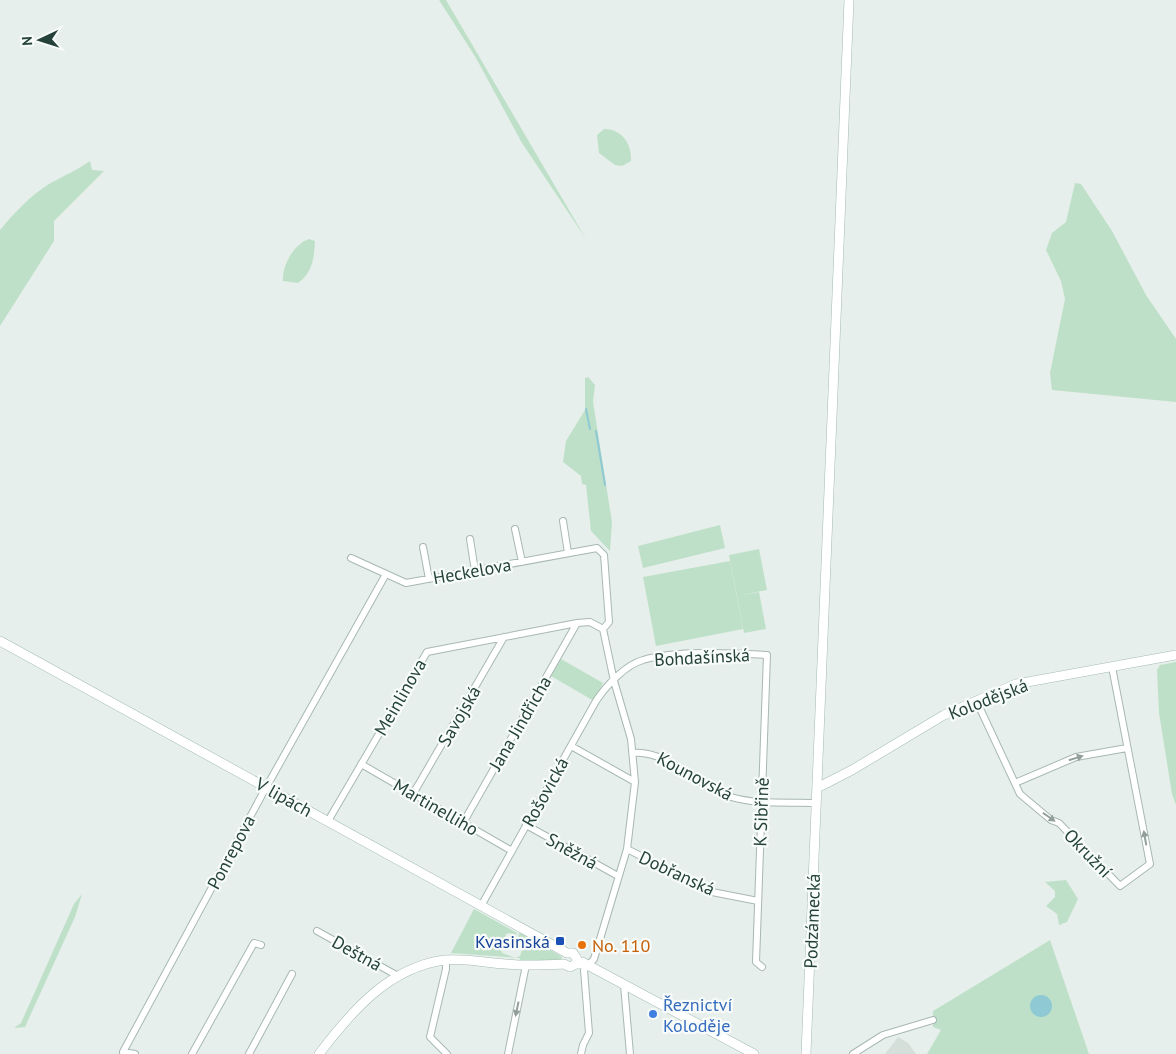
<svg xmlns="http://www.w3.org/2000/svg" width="1176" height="1054" font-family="'PT Sans',sans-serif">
<rect width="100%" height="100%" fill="#e6efeb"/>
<path fill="#d4dfda" d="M898,1037l10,6 8,11h-31z"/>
<path fill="#bfe0c8" d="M439,0h7l140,239 -64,-96 -46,-85z
M604,129c18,0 28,15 27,32l-9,5 -7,-1 -16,-12 -2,-18z
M90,161l2,9 12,1 -50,50v20l-54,85v-96c14,-17 30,-34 49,-46 14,-8 27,-13 41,-23z
M1075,183l6,1 31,47 34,64 30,44v63l-124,-12 -2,-17 15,-74 -4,-18 -15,-31 6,-17 14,-11z
M309,239l6,2c-1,17 -2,31 -17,42l-15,-2c-1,-16 11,-37 26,-42z
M588,377l7,8 -2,17 19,120 -2,29 -19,-20 -5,-46 -4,-1 -1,-8 -18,-14 3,-21 19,-31v-32z
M720,525l5,23 -82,20 -5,-22z
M759,549l8,41 -30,6 -8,-41z
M730,561l13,68 -87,17 -13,-69z
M759,592l7,37 -22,4 -7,-37z
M561,659l42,24 -9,18 -43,-25z
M1176,662v143l-4,-11 -13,-81 -2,-43 3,-5z
M1066,880l12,19 -11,23 -8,3 -2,-11 -11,-8 9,-9v-6l-10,-9z
M82,894l-7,23 -50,110 -11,1 7,-5 53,-119z
M474,909l43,24 -1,2 -7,-2 -3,1 -5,16 1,3 14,5 4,-2 5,-15 -7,-5 2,-4 42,25 -1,4h-42l1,-3 -69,-5z
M1050,940l39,114h-162l14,-24 -8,-3v-16z"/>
<path fill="#8ec9d4" d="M1030 1006a11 11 0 1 1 22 0a11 11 0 1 1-22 0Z"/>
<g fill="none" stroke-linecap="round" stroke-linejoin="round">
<path stroke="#8ec9d4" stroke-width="2" d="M586,409l4,20
M596,431l9,54"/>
<g stroke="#a8b8b2" stroke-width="8">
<path id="street" d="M563,521l5,32
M515,529l7,33
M470,539l5,32
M423,547l6,32
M351,558l55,25 191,-35 7,7 5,67 -6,7
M976,700l44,94 31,26 8,3 61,63 30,-22 -38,-197
M571,746l64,36
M634,753c33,-3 65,34 97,44 27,8 58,5 86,6
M361,764l151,87
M1015,783l61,-26 51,-9
M413,794l91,-157
M328,821l99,-169 150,-29 13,-1 13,7
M463,823l114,-200
M526,825l92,51
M627,849l85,43 46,9
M481,906l115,-205c10,-15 29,-36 47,-41 33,-10 88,-7 124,-5l-11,307 6,5
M317,931l81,45
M446,960v9l-16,68 17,17
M624,985l6,69
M135,1054l-12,-2 140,-259 123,-219
M192,1054l62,-111 7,2
M249,1054l43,-80
M508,1054l18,-89
M581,1054l2,-9 6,-12 -5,-63 10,-11 33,-110 8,-67 -4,-43 -17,-58 -11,-52
M853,1054l30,-19 50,-15"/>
</g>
<g stroke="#a4bbb3" stroke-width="10">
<path id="secondary" d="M0,641l567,312h6l4,6 -1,5
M817,788l35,-18 92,-55 72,-31 160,-29
M582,962l172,92
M319,1054c32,-42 70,-87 126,-94 19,-2 42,3 61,4 19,2 39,1 58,0l6,3 6,-3h9
M806,1054l43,-1054"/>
</g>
<use href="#street" stroke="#fff" stroke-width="6"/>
<use href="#secondary" stroke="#fff" stroke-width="9"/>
</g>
<defs><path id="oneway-solid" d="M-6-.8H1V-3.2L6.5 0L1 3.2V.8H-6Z" transform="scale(1.25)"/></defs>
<g fill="#92a09c">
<use href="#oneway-solid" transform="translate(1076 758) rotate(-17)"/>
<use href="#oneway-solid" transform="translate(1049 817) rotate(35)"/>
<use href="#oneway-solid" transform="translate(1145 838) rotate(-100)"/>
<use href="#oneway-solid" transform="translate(517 1009) rotate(102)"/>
</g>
<rect fill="#1a4fb4" stroke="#f7fbf9" stroke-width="2" x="555" y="936" width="10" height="10" rx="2.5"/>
<circle fill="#e8710a" stroke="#f7fbf9" stroke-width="2" cx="582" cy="945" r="5"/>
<circle fill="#3f7fe0" stroke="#f7fbf9" stroke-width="2" cx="653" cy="1014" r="5"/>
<g text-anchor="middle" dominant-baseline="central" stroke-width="4.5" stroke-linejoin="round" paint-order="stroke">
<g font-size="18" fill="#24423a" stroke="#f7fbf9">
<text transform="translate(472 571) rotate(-10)">Heckelova</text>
<text transform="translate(702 657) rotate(-3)">Bohdašínská</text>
<text transform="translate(400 697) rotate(-60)">Meinlinova</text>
<text transform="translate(988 699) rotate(-21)">Kolodějská</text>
<text transform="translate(459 716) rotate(-60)">Savojská</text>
<text transform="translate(520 723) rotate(-60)">Jana Jindřicha</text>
<text transform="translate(695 776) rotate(28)">Kounovská</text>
<text transform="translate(545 792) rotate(-61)">Rošovická</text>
<text transform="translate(284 797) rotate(29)">V lipách</text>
<text transform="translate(436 807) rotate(30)">Martinelliho</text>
<text transform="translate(761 812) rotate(-88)">K Sibřině</text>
<text transform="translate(572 851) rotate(29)">Sněžná</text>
<text transform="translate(231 852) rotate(-62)">Ponrepova</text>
<text transform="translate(1088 853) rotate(46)">Okružní</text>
<text transform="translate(677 873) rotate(25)">Dobřanská</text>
<text transform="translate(812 921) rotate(-88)">Podzámecká</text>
<text transform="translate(357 953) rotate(29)">Deštná</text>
</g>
<g font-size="18" fill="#164399" stroke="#f7fbf9" text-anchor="end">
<text x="550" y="941">Kvasinská</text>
</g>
<g font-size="18" fill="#c56008" stroke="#f7fbf9" text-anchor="start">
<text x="592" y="945">No. 110</text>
</g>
<g font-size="18" fill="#366cbe" stroke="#f7fbf9" text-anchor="start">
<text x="663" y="1004">Řeznictví<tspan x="663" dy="21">Koloděje</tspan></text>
</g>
</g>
<g transform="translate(40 40) rotate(266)" stroke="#f7fbf9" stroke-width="4" paint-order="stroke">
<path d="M0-4L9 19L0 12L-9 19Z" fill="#24423a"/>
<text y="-8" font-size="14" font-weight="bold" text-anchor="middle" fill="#24423a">N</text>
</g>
</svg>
